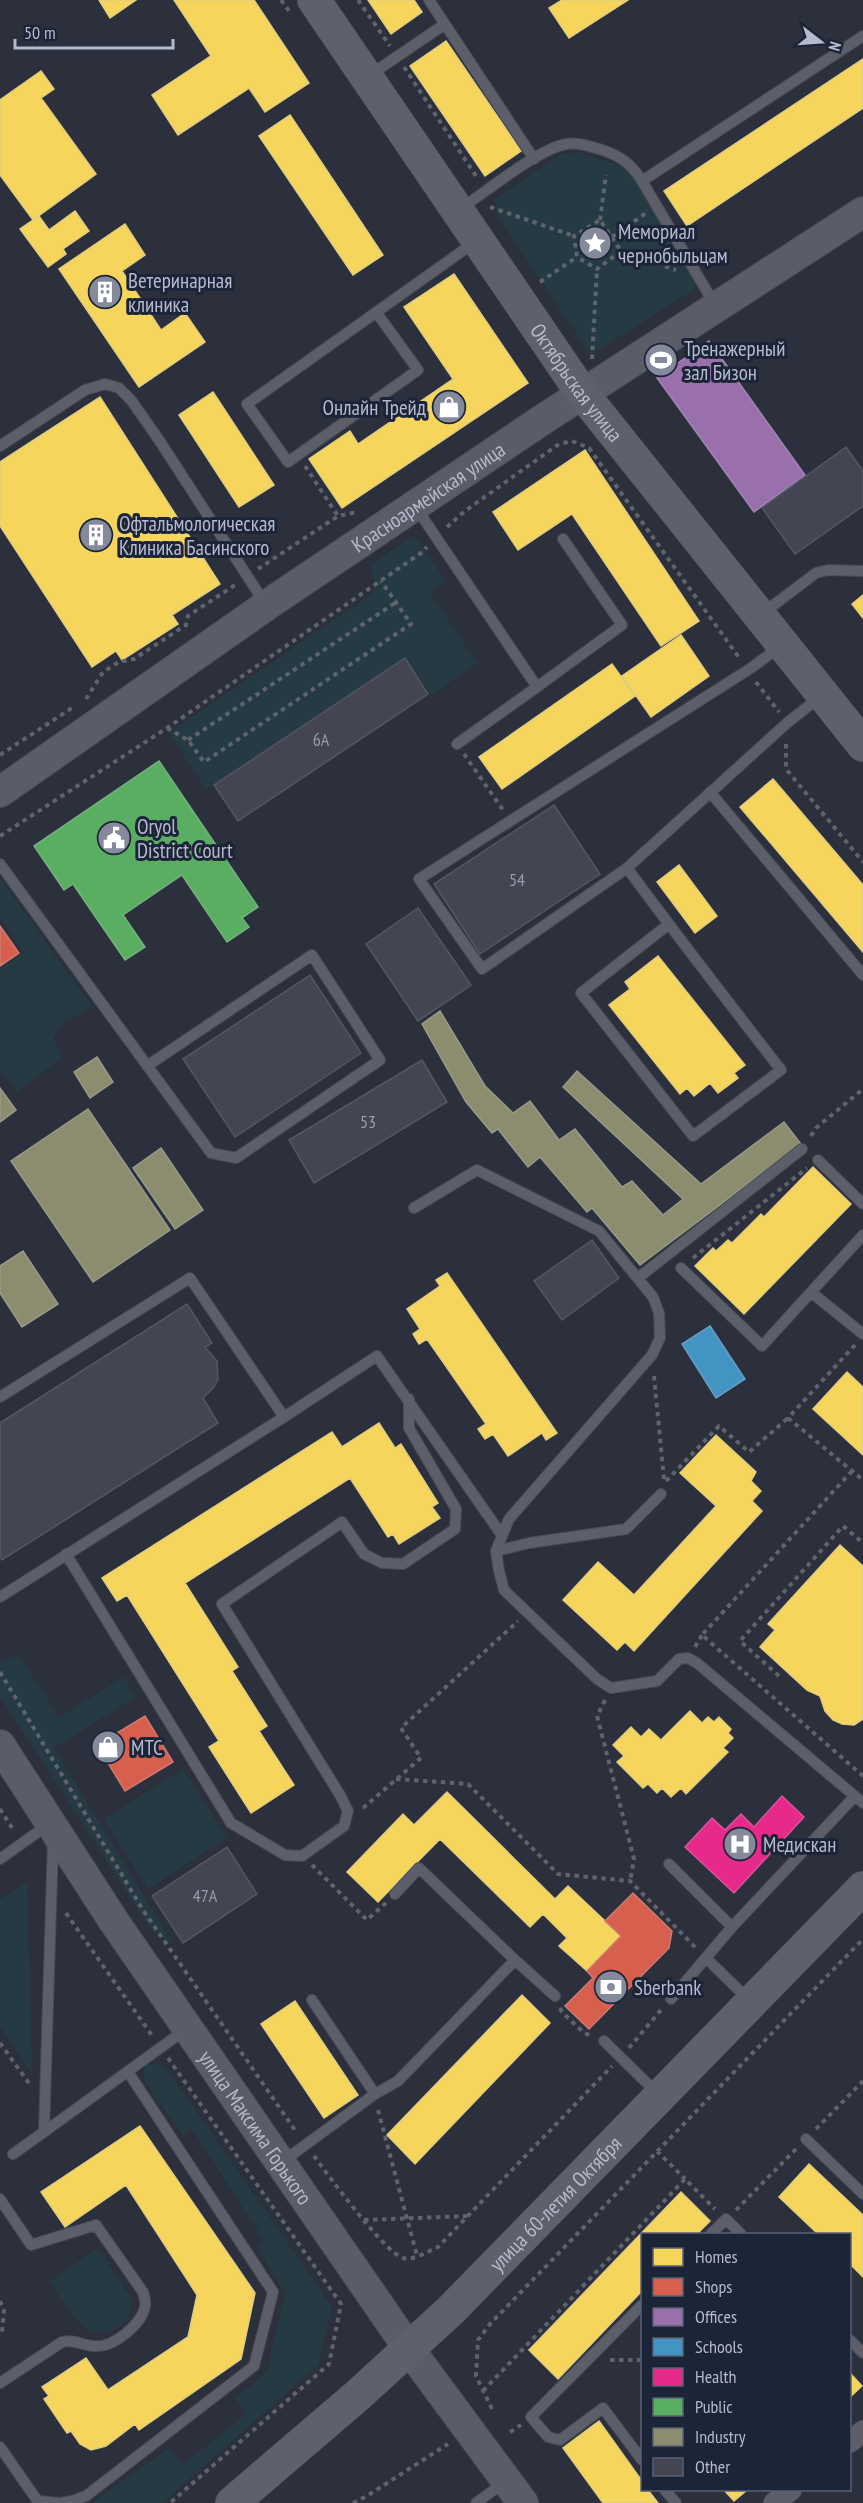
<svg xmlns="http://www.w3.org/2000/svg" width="863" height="2503" font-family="'PT Sans Narrow',sans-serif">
<rect width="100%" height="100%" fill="#2b303c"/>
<path fill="#263a43" d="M579,152l49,16 71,118 -108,69 -94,-140 -2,-16 66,-45z
M414,535l31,45 -15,13 47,70 -45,32 -27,-38 -199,132 -37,-56 207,-142 -5,-26z
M0,878l91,127 -10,10 -15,4 -13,19 9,20 -45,34 -17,-23v-100l24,-17 -24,-35z
M18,1654l41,63 65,-40 12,20 -82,51 120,197 -22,-14 -152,-234v-35z
M183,1769l44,69 -79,51 -44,-70z
M27,1882l5,192 -32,-48v-127z
M157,2063l10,6 165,238 -14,58 -156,138h-70l77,-55 15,16 62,-50 -11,-16 32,-26 18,-78 -28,-48 7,-6 -72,-111 -9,6 -36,-50c-4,-8 -6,-12 -1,-20z
M98,2248l34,52c0,12 -4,21 -15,28 -32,20 -52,-25 -67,-47z"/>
<path fill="#f6d55c" stroke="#e2cd7e" stroke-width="1.5" d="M99,0h37l-26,18z
M174,0h80l55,83 -44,29 -16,-24 -71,47 -26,-40 59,-39z
M368,0h46l8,12 -31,22z
M562,0h66l-59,38 -20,-30z
M446,41l75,110 -36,25 -75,-110z
M863,59v49l-176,118 -23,-35z
M41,71l13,18 -13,9 55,76 -63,46 -33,-45v-75z
M290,115l93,140 -30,20 -94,-139z
M75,211l14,20 -26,18 3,5 -18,13 -28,-38 19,-13 10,14z
M125,224l20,31 -23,16 39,59 24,-17 20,29 -66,45 -80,-118z
M454,274l74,109 -186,125 -33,-49 41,-28 8,13 95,-65 -49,-72z
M213,392l61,93 -35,22 -60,-92z
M100,397l120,187 -48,31 6,9 -56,36 -6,-9 -24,16 -92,-141v-64z
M585,450l114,171 -38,25 -89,-132 -54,36 -25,-38z
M863,595v23l-11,-14z
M681,635l28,41 -58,41 -29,-41z
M612,664l23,32 -133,93 -23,-32z
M773,779l90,106v67l-123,-145z
M679,865l38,51 -22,17 -38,-51z
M658,956l87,109 -11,8 4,5 -20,15 -8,-10 -16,13 -7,-8 -7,6 -71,-89 21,-16 -5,-7z
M813,1167l38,37 -107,110 -49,-48 18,-18 3,3 12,-11 4,3 29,-29 3,3z
M447,1273l110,160 -11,7 -4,-7 -34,23 -15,-22 -8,5 -7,-10 8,-5 -59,-85 -8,5 -6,-10 7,-5 -13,-20 33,-23 -4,-6z
M847,1372l16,15v68l-50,-46z
M379,1423l16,25 6,-4 37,59 -6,4 8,11 -41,26 -6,-10 -5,3 -38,-59 -165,105 53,84 -6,4 35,55 -8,5 35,54 -43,28 -42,-66 10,-6 -92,-146 -10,6 -15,-23 230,-146 10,15z
M716,1435l40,37 -5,9 10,10 -9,10 10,10 -128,140 -9,-9 -8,8 -54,-50 35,-38 36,33 82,-89 -36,-33z
M840,1545l23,21v153l-9,6 -12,-1 -9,-4 -8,-9 -5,-15 -13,-6 -47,-43 15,-17 -7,-6z
M690,1711l12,12 6,-6 6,5 5,-5 12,12 -3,4 5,5 -10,10 5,4 -42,42 -5,-6 -10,9 -9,-9 -5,5 -9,-9 -5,4 -26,-26 7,-6 -11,-11 18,-18 10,10 8,-8 12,11z
M447,1792l108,107 13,-13 53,50 -34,35 -28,-25 8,-8 -24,-24 -13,13 -90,-88 -62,63 -31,-30 56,-58 11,11z
M522,1995l28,28 -135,141 -28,-29z
M295,2001l63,94 -34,23 -63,-94z
M140,2126l115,167 -14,66 -102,71 -4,-6 -29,22 -15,4 -11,-6 -9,-13 -4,2 -23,-34 5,-3 -7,-9 44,-29 22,32 80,-53 9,-42 -71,-110 -61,42 -24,-35z
M809,2164l54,51v62l-13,-13v-30h-32l-39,-37z
M681,2192l29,29 -13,13h-55v57l-84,88 -29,-29z
M850,2373l12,13 -12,11z
M599,2421l43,60v9h6l10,13h-55l-40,-55z
M724,2490h23l-13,11z"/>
<path fill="#d6604d" stroke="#cc7b73" stroke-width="1.5" d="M0,926l19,27 -19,13z
M145,1716l28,46 -48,29 -28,-46z
M633,1893l39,38 -3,17 -80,81 -24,-23 28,-28 -6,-7 34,-35 -16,-15z"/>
<path fill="#9970ab" stroke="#a186b5" stroke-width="1.5" d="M709,341l96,134 -51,37 -97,-134z"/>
<path fill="#4393c3" stroke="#659fc6" stroke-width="1.5" d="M710,1326l35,53 -29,19 -34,-54z"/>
<path fill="#e7298a" stroke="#d8549e" stroke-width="1.5" d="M782,1796l22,21 -70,76 -49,-46 27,-29 13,12 16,-16 13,13z"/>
<path fill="#5aae61" stroke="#75b281" stroke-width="1.5" d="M159,761l99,146 -16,11 7,9 -22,15 -45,-67 -59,40 22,32 -20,13 -52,-76 -9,6 -30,-44z"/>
<path fill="#8c8c6e" stroke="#989a8a" stroke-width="1.5" d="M440,1011l45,75 28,27 17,-12 29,39 16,-11 47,58 10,-6 31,34 20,-16 -120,-112 14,-16 124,113 83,-62 17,22 -161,121 -48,-57 -5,4 -47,-55 -12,10 -30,-38 -6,4 -26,-31 -44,-78z
M97,1057l16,25 -23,16 -16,-26z
M0,1088l16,22 -16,12z
M88,1109l82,121 -77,52 -82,-121z
M161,1148l42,62 -28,19 -42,-61z
M23,1251l35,53 -36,23 -22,-34v-27z"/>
<path fill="#434652" stroke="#535763" stroke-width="1.5" d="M846,447l17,24v35l-68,48 -33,-46z
M405,658l23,36 -190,127 -24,-36z
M554,805l46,69 -120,80 -46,-70z
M418,908l53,77 -53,36 -52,-77z
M310,975l51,78 -126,84 -52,-78z
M422,1060l25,42 -133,81 -25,-43z
M592,1240l27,38 -57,42 -28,-39z
M187,1304l25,39 -7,4 12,14 1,18 -4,8 -11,11 15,25 -216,137 -2,-4v-133z
M227,1847l30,47 -74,49 -31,-47z"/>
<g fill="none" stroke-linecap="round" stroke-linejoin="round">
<g stroke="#474b55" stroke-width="12">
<path id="lane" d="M429,0l105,159
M370,75l75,-51
M460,209c26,-17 79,-61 107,-65 11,-2 21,2 32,5 20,6 32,14 43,32
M715,305l-73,-124 221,-145
M376,312l42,58 -130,92 -41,-58 228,-162
M0,446l85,-56 20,-6 14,4 12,12 28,40 107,165
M415,506l122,181 85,-62 -59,-86
M763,613l53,-40 12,-3 35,1
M780,647l-32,23 -329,209 63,90 145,-101 160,-145 33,-26
M457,744l80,-57
M710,792l153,183
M0,864l211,289 25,5 144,-98 -68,-105 -165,111
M627,868c50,68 102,135 154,202l-88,66 -112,-143 88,-69
M818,1160l45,44
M414,1208l63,-38 122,61 54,66 6,16 1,25 -8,17 -143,164 -13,32
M681,1268l81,78 101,-111
M638,1278l164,-129
M812,1293l51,41
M0,1397l190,-119 94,139 -284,180
M284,1417l93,-61 124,178
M661,1494l-35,35 -97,14 -33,8 3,20 5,19 93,89 14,9 46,-7 22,-22 9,-1 9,5 166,140
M66,1554l165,269 54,32 17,1 42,-30 4,-15 -8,-16 -118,-191 120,-82 22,32 18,9 21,1 52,-35 1,-20 -47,-81v-29
M53,1842l-9,290 141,-102
M0,1859l49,-35
M669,1864l63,63
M706,1958l43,42
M515,1960l40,36
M671,1999l61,-72 123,-131
M312,2000l63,94
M604,2041l53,52
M806,2139l57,55
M13,2154l31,-22
M282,2162l93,-68 23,-13 117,-121 -96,-92 -24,26
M0,2199l31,46 65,-20 47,67c1,4 3,9 2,14 -2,18 -33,43 -52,40 -12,-1 -18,-7 -31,-4l-62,41
M711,2234l15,-15 15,15
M642,2305l-111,112 17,20 12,3 43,-32 39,52
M850,2340l13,13
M0,2447l39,56
M665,2490l11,13
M38,2501l21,2
M61,2503l11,-2 14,-5 168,-130 19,-74 -145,-220
M476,2503l30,-22"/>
</g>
<g stroke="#474b55" stroke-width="22">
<path id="street" d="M850,2442l13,-11
M774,2503l17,-13"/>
</g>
<g stroke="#474b55" stroke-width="32">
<g id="secondary">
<path id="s1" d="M0,792l267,-187 275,-185 321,-208"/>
<path id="s2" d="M0,1745l113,175 296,429 114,154"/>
</g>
</g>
<g stroke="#494d58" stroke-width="34">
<g id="primary">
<path id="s3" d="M314,0l268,393 281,352"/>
<path id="s4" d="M232,2503l125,-107 94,-86 412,-422"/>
</g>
</g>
<path stroke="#5e636d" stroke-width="4" stroke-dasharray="4.5 4.5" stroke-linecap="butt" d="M281,0l8,11
M358,0l32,46
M404,67l74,112
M490,207l84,29
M600,220l6,-45
M612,237l34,-24
M621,251l-24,18 -20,-12 -3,-21 26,-16 21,31 55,19
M540,282l37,-25
M592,359l5,-90
M305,466l33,50
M447,527l18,-16 94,-67 13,-3 17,7 151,211
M258,569l80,-53 19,-4
M756,682l23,30
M86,699l17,-27 16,-10 15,-3 52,-34 2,-9 47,-31
M167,728l21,12 16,22 207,-138 -30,-43
M188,740l207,-137
M786,744v25l77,93
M464,754l39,56
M0,755l75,-49
M0,836l167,-108 254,-175 6,-6
M811,1136l5,-8 47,-39
M693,1258l114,-90
M855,1345l-67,73 75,62
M654,1376l10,103
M852,1471l-150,164 161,141
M666,1481l53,-55 30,26 39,-34
M695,1647l7,-12
M0,1672l143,238 154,223
M779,1676l-39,-35 103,-115 20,17
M605,1700l-8,16 37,143 -4,22
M396,1779l72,5 90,90 72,7 67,68
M363,1808l58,-50 -20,-30 117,-107
M0,1809l14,22
M312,1865l55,55 19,-17
M66,1913l87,124
M560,2008l2,4 22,21 8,3
M0,2043l31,43
M629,2048l32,-38
M168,2058l173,246 -12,60 -159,139
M378,2110l39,146
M816,2129l47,-48
M657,2151l28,28
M314,2156c14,19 71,97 89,102 11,3 25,-7 35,-11l174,-181
M736,2210l60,-61
M364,2220l103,-4
M0,2301l4,9 -2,22 -2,1
M610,2360h32
M483,2391l202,-212 30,30
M492,2409l-16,-33 2,-36 12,-16 373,-385
M510,2432l11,-7
M353,2503l14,-7 81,-52"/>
<use href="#lane" stroke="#5c5e69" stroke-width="10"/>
<use href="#street" stroke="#5c5e69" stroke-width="21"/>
<use href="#secondary" stroke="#5a5d67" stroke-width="30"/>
<use href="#primary" stroke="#5e616b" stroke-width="33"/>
</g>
<defs>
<g id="sight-disc" transform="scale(1.725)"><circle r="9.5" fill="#858a9a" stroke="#1c2438"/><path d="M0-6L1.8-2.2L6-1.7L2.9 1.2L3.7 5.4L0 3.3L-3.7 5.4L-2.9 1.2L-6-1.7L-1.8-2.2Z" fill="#fff"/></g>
<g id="building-disc" transform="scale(1.725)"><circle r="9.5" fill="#858a9a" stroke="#1c2438"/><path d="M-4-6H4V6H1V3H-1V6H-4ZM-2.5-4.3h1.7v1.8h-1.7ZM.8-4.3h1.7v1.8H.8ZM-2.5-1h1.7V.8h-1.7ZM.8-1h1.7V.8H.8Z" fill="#fff"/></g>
<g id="stadium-disc" transform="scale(1.725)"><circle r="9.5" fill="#858a9a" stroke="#1c2438"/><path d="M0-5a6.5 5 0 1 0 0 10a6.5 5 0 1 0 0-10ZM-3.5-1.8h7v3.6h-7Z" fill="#fff"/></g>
<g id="shop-disc" transform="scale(1.725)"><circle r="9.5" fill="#858a9a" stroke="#1c2438"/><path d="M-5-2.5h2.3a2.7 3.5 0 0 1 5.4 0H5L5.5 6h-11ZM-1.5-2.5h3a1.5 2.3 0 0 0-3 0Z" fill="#fff"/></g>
<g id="civic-disc" transform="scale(1.725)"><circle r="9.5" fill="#858a9a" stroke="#1c2438"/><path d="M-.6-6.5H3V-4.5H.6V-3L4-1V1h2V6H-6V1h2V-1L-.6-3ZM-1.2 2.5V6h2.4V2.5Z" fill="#fff"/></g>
<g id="hospital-disc" transform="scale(1.725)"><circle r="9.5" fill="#858a9a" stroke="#1c2438"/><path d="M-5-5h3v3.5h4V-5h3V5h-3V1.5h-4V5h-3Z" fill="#fff"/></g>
<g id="bank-disc" transform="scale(1.725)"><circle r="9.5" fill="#858a9a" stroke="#1c2438"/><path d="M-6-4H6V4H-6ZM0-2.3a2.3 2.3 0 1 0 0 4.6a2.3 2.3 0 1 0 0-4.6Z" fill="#fff"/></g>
</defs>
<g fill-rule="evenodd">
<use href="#sight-disc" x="595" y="243"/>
<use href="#building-disc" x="105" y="292"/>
<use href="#stadium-disc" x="661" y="360"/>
<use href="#shop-disc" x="449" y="407"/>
<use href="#building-disc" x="96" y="535"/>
<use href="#civic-disc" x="114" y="838"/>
<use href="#shop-disc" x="108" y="1747"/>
<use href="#hospital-disc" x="740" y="1844"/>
<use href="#bank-disc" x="611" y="1987"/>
</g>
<g text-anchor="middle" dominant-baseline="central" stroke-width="6" stroke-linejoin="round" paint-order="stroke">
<g font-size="18" fill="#989dae">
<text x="321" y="739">6А</text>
<text x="517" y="879">54</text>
<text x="368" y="1121">53</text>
<text x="205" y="1895">47А</text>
</g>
<g font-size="21" fill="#b5bacd" stroke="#1c2438" text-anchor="start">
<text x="618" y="231">Мемориал<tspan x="618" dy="24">чернобыльцам</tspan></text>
<text x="128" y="280">Ветеринарная<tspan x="128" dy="24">клиника</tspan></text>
<text x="684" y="348">Тренажерный<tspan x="684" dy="24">зал Бизон</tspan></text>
<text x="426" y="407" text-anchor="end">Онлайн Трейд</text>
<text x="119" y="523">Офтальмологическая<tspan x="119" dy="24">Клиника Басинского</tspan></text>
<text x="137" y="826">Oryol<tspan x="137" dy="24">District Court</tspan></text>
<text x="131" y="1747">МТС</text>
<text x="763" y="1844">Медискан</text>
<text x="634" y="1987">Sberbank</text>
</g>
<g font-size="21" fill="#b5bacd" stroke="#1c2438">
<text stroke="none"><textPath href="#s3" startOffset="464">Октябрьская улица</textPath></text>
<text stroke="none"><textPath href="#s1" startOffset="520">Красноармейская улица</textPath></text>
<text stroke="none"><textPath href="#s2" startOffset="460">улица Максима Горького</textPath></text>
<text stroke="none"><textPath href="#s4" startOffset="441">улица 60-летия Октября</textPath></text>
</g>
</g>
<rect x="641" y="2233" width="210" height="258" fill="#1c2438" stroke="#596074" stroke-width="1.5"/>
<rect x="653" y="2248" width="30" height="18" fill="#f6d55c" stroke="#596074" stroke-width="1.5"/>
<text x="695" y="2263" font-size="18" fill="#b5bacd">Homes</text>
<rect x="653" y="2278" width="30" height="18" fill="#d6604d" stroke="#596074" stroke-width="1.5"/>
<text x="695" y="2293" font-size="18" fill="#b5bacd">Shops</text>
<rect x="653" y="2308" width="30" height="18" fill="#9970ab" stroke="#596074" stroke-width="1.5"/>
<text x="695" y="2323" font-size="18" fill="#b5bacd">Offices</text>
<rect x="653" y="2338" width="30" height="18" fill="#4393c3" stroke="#596074" stroke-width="1.5"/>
<text x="695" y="2353" font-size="18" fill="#b5bacd">Schools</text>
<rect x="653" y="2368" width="30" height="18" fill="#e7298a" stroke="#596074" stroke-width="1.5"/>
<text x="695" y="2383" font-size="18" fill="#b5bacd">Health</text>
<rect x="653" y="2398" width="30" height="18" fill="#5aae61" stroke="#596074" stroke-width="1.5"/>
<text x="695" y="2413" font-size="18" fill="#b5bacd">Public</text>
<rect x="653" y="2428" width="30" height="18" fill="#8c8c6e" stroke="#596074" stroke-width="1.5"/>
<text x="695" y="2443" font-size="18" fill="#b5bacd">Industry</text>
<rect x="653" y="2458" width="30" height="18" fill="#434652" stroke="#596074" stroke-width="1.5"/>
<text x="695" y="2473" font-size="18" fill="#b5bacd">Other</text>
<g transform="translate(821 42) rotate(107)" stroke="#1c2438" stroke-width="4.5" paint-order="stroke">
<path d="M0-4.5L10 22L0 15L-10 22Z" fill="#b5bacd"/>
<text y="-9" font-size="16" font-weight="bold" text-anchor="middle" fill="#b5bacd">N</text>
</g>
<path d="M15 39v9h158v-9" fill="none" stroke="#b5bacd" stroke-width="3"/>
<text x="24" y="39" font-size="18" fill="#b5bacd" stroke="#1c2438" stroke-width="4.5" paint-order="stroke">50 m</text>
</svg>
